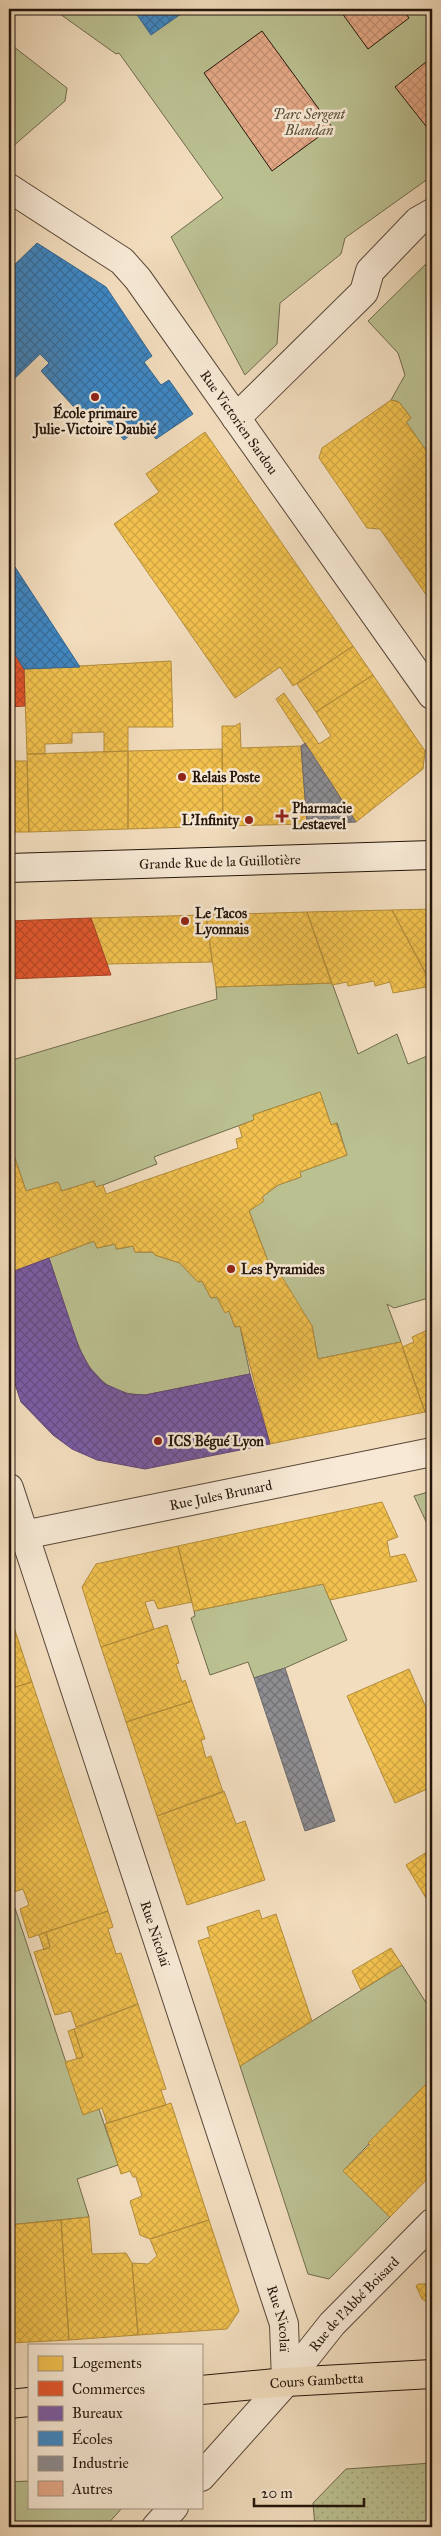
<svg xmlns="http://www.w3.org/2000/svg" width="441" height="2536" font-family="'IM FELL Great Primer',serif">
<defs>
<pattern id="grass-dots" width="8" height="8" patternUnits="userSpaceOnUse" patternTransform="scale(1.25)"><rect width="8" height="8" fill="#bbc091"/><path d="M2 2h.1M6 6h.1" fill="none" stroke="#a1a47c" stroke-width="1.8" stroke-linecap="round"/></pattern>
<pattern id="homes-cross-hatch" width="8" height="8" patternUnits="userSpaceOnUse" patternTransform="scale(1.25)"><rect width="8" height="8" fill="#f2c14e"/><path d="M0 0l8 8M0 8l8-8" fill="none" stroke="#cfa543"/></pattern>
<pattern id="shops-cross-hatch" width="8" height="8" patternUnits="userSpaceOnUse" patternTransform="scale(1.25)"><rect width="8" height="8" fill="#e4572e"/><path d="M0 0l8 8M0 8l8-8" fill="none" stroke="#b94725"/></pattern>
<pattern id="offices-cross-hatch" width="8" height="8" patternUnits="userSpaceOnUse" patternTransform="scale(1.25)"><rect width="8" height="8" fill="#7b5ea7"/><path d="M0 0l8 8M0 8l8-8" fill="none" stroke="#654c86"/></pattern>
<pattern id="schools-cross-hatch" width="8" height="8" patternUnits="userSpaceOnUse" patternTransform="scale(1.25)"><rect width="8" height="8" fill="#3f88c5"/><path d="M0 0l8 8M0 8l8-8" fill="none" stroke="#356e9e"/></pattern>
<pattern id="industry-cross-hatch" width="8" height="8" patternUnits="userSpaceOnUse" patternTransform="scale(1.25)"><rect width="8" height="8" fill="#8d8d92"/><path d="M0 0l8 8M0 8l8-8" fill="none" stroke="#737275"/></pattern>
<pattern id="building-cross-hatch" width="8" height="8" patternUnits="userSpaceOnUse" patternTransform="scale(1.25)"><rect width="8" height="8" fill="#e6aa88"/><path d="M0 0l8 8M0 8l8-8" fill="none" stroke="#c59174"/></pattern>
</defs>
<rect width="100%" height="100%" fill="#f2ddbe"/>
<filter id="stains"><feTurbulence type="fractalNoise" baseFrequency=".004" numOctaves="4"/><feColorMatrix values="0 0 0 0 .2 0 0 0 0 .09 0 0 0 0 .02 0 0 0 .5 -.17"/></filter>
<radialGradient id="worn" r=".72"><stop offset=".6" stop-color="#630" stop-opacity="0"/><stop offset="1" stop-color="#630" stop-opacity=".3"/></radialGradient>
<path fill="url(#grass-dots)" stroke="#706a4e" d="M432,2463v64h-117l-2,-24 33,-34z"/>
<path fill="#bbc091" stroke="#706a4e" d="M53,9h379v167l-87,62 -4,16 -61,49 -3,41 -32,31 -74,-138 52,-39 -104,-145 -3,1z
M9,43l58,45 -2,13 -54,47 -2,-1z
M432,258v201l-26,-37 5,-4 -12,-16 -8,-2 14,-25 -7,-22 -30,-32z
M332,983l26,71 39,-20 11,30 24,-10v243l-38,11 -7,-4 14,38 -83,17 -6,-33 -43,-62 -20,-53 14,-10 -1,-4 16,-12 23,-8 -1,-5 47,-17 -10,-32 -6,2 -11,-33 -67,23 1,5 -100,37 3,7 -54,21 -7,2 -2,-6 -32,10 -4,-9 -32,9 -17,-50v-80l208,-62 -1,-12z
M94,1241l3,7 18,-4 2,5 16,-3 2,6h18l2,3 25,8 18,19 4,-1 9,17 6,-1 8,15 4,-1 6,16 5,-1 10,48 -105,21c-51,0 -63,-38 -77,-78 -6,-20 -13,-39 -19,-59z
M432,1491v43l-18,-38z
M323,1584l24,56 -62,28 -31,10 -6,-16 -38,13 -19,-57 4,-2 -1,-5z
M9,1890l74,224 16,-5 19,56 -41,14 12,38 -80,8z
M402,1965l30,47v66l-89,93 47,46 -61,62 -21,-5 -68,-208z
M29,2481v26h94l-18,20h-96v-45z"/>
<path fill="url(#homes-cross-hatch)" stroke="#b48d3a" d="M391,400l8,2 12,16 -5,4 26,37v5l-5,4 5,7v20l-5,5 5,8v95l-52,-74 -13,-1 -48,-70 3,-10z
M205,432l148,214 -60,40 -13,-19 -45,31 -121,-174 45,-32 -13,-18z
M353,646l20,29 -57,37 -19,-28z
M171,661l2,66h-45v24l-24,1v-20l-32,1v10l-27,1v10h-18l-3,-85z
M373,675l52,76 -2,18 -67,53 -80,-123 8,-6 35,51 12,-8 -15,-24z
M240,723l1,25 60,-2 6,78 -84,2 -1,-100h13z
M222,749l1,77 -95,3v-78z
M128,751v78l-99,3 -2,-78z
M9,761h18l2,71h-20z
M432,909v71l-2,1 -38,-71z
M392,910l40,76 -39,7 -3,-11 -15,4 -1,-5 -26,5 -1,-4 -15,3 -25,-73z
M307,912l25,71 -116,4 -10,-72z
M206,915l6,47 -105,2 -16,-46z
M320,1092l11,33 5,-2 11,32 -47,17 1,5 -23,8 -16,12 2,4 -15,10 20,53h5l38,62 6,33 83,-17 24,70 -155,32 -30,-118 -5,1 -6,-16 -4,2 -8,-16 -6,1 -9,-17 -4,1 -18,-19 -25,-8 -2,-3h-18l-2,-6 -17,3 -1,-5 -18,4 -3,-7 -85,32v-132l17,50 32,-9 4,9 32,-10 2,6 7,-2 3,9 132,-46 -2,-9 6,-2 -3,-11 15,-6 -1,-5z
M432,1328v81l-7,3 -23,-65 12,-5 -2,-5z
M382,1502l16,35 -11,4 3,16 15,-3 12,27 -87,19 -7,-16 -129,27 -16,-65z
M178,1546l14,56 -34,7 -4,-9 -9,2 9,27 -53,18 -19,-60 14,-23z
M9,1612l23,70 -23,7z
M167,1625l12,38 -3,1 6,18 3,-2 7,21 -66,21 -25,-75z
M409,1669l23,52v66l-37,16 -48,-107z
M32,1682l76,229 -79,27 -9,-29 9,-4 -6,-16 -9,3 -5,-16v-187z
M192,1701l13,38 -4,1 5,18 5,-2 12,36 -66,24 -31,-94z
M224,1791l12,33 9,-3 20,59 -78,25 -30,-89z
M432,1849v59l-26,-43z
M259,1910l3,9 14,-5 36,107 -72,45 -42,-125 12,-4 -3,-10z
M108,1911l5,16 -5,2 8,25 5,-1 17,51 -62,23 -5,-16 -16,4 -21,-63 16,-5 -4,-15z
M46,1932l4,15 -6,3 -5,-15z
M391,1948l11,17 -41,25 -9,-19z
M138,2004l28,85 -5,1 5,15 -59,18 -5,-15 -19,7 -18,-53 18,-5 -9,-28z
M74,2029l9,28 -6,2 -9,-28z
M432,2078v96l-42,43 -47,-46 27,-26 -2,-2z
M171,2103l38,117 -59,19 -10,-4 -10,-34 12,-5 -6,-19h-3l-3,-6 -9,3 -16,-50z
M89,2217l3,37 34,-1 6,10 6,72 -69,5 -8,-120z
M61,2220l8,120 -60,3v-118z
M209,2220l30,91 -12,18 -89,6 -6,-72 16,1 9,-8 -7,-17z
M432,2269v36l-10,-6 -6,-13 2,-2h10v-11z"/>
<path fill="url(#shops-cross-hatch)" stroke="#aa4324" d="M9,645l15,24 1,37 -16,1z
M91,918l20,57 -102,4v-58z"/>
<path fill="url(#offices-cross-hatch)" stroke="#614878" d="M49,1258l30,90 10,19 16,17 23,10 17,1 105,-21 20,70 -125,25 -48,-9 -25,-11 -19,-14 -32,-33 -12,-36v-93z"/>
<path fill="url(#schools-cross-hatch)" stroke="#37668d" d="M133,9h55l-37,26z
M37,243l69,44 46,69 -8,6 17,23 8,-5 24,34 -37,25 -13,-15 -19,16 -29,-32 -11,10 -43,-47 8,-8 -9,-9 -31,30v-114z
M15,567l65,100 -56,2 -15,-24v-73z"/>
<path fill="url(#industry-cross-hatch)" stroke="#6e696a" d="M305,743l26,40 25,39 -49,2 -6,-78z
M285,1668l50,153 -30,10 -51,-153z"/>
<path fill="url(#building-cross-hatch)" stroke="#24150b" d="M339,9h64l6,9 -41,31z
M262,31l70,96 -60,44 -68,-98z
M432,57v70l-3,3 -34,-43z"/>
<g fill="none" stroke-linecap="round" stroke-linejoin="round">
<g stroke="#584738" stroke-width="30">
<g id="minor">
<path id="s1" d="M9,188l113,73 16,18 294,416"/>
<path d="M236,418l128,-126 6,-21 48,-50 14,-8"/>
<path id="s2" d="M9,1488l275,836 2,58"/>
<path id="s3" d="M9,1538l423,-86"/>
<path id="s4" d="M201,2477l85,-95 46,-58 100,-101"/>
<path d="M156,2527l18,-20"/>
</g>
</g>
<g stroke="#24150b" stroke-width="30">
<g id="secondary">
<path id="s5" d="M9,868l423,-13"/>
</g>
</g>
<g stroke="#24150b" stroke-width="30">
<g id="primary">
<path id="s6" d="M201,2390l85,-8 146,-8"/>
<path d="M9,2404l20,-2"/>
</g>
</g>
<use href="#minor" stroke="#f7e9d5" stroke-width="28"/>
<use href="#secondary" stroke="#f7e9d5" stroke-width="28"/>
<use href="#primary" stroke="#f2ddbe" stroke-width="28"/>
</g>
<g fill="#8f2418" stroke="#f7e9d5" stroke-width="2">
<circle cx="95" cy="397" r="5"/>
<circle cx="182" cy="777" r="5"/>
<path d="M279.5 808.5h5v5h5v5h-5v5h-5v-5h-5v-5h5z"/>
<circle cx="249" cy="820" r="5"/>
<circle cx="185" cy="921" r="5"/>
<circle cx="231" cy="1269" r="5"/>
<circle cx="158" cy="1441" r="5"/>
</g>
<g text-anchor="middle" dominant-baseline="central" stroke-width="5" stroke-linejoin="round" paint-order="stroke">
<g font-size="14" font-style="italic" fill="#59513a" stroke="#f7e9d5">
<text x="309" y="114">Parc Sergent<tspan x="309" dy="16">Blandan</tspan></text>
</g>
<g font-size="14" font-weight="bold" fill="#24150b" stroke="#f7e9d5" text-anchor="start">
<text x="95" y="413" text-anchor="middle">École primaire<tspan x="95" dy="16">Julie-Victoire Daubié</tspan></text>
<text x="192" y="777">Relais Poste</text>
<text x="292" y="808">Pharmacie<tspan x="292" dy="16">Lestaevel</tspan></text>
<text x="239" y="820" text-anchor="end">L'Infinity</text>
<text x="195" y="913">Le Tacos<tspan x="195" dy="16">Lyonnais</tspan></text>
<text x="241" y="1269">Les Pyramides</text>
<text x="168" y="1441">ICS Bégué Lyon</text>
</g>
<g font-size="14" fill="#24150b" stroke="#f7e9d5">
<text stroke="none"><textPath href="#s1" startOffset="334">Rue Victorien Sardou</textPath></text>
<text stroke="none"><textPath href="#s5" startOffset="211">Grande Rue de la Guillotière</textPath></text>
<text stroke="none"><textPath href="#s3" startOffset="216">Rue Jules Brunard</textPath></text>
<text stroke="none"><textPath href="#s2" startOffset="469">Rue Nicolaï</textPath></text>
<text stroke="none"><textPath href="#s4" startOffset="231">Rue de l'Abbé Boisard</textPath></text>
<text stroke="none"><textPath href="#s2" startOffset="874">Rue Nicolaï</textPath></text>
<text stroke="none"><textPath href="#s6" startOffset="116">Cours Gambetta</textPath></text>
</g>
</g>
<rect width="441" height="2536" fill="none" stroke="#f2ddbe" stroke-width="30"/>
<rect x="10" y="10" width="421" height="2516" fill="none" stroke="#24150b" stroke-width="2.5"/>
<rect x="15" y="15" width="411" height="2506" fill="none" stroke="#24150b"/>
<rect x="28" y="2344" width="175" height="165" fill="#f7e9d5" stroke="#a39484"/>
<rect x="38" y="2356" width="25" height="15" fill="#f2c14e" stroke="#a39484"/>
<text x="72" y="2368" font-size="15" fill="#24150b">Logements</text>
<rect x="38" y="2381" width="25" height="15" fill="#e4572e" stroke="#a39484"/>
<text x="72" y="2394" font-size="15" fill="#24150b">Commerces</text>
<rect x="38" y="2406" width="25" height="15" fill="#7b5ea7" stroke="#a39484"/>
<text x="72" y="2418" font-size="15" fill="#24150b">Bureaux</text>
<rect x="38" y="2431" width="25" height="15" fill="#3f88c5" stroke="#a39484"/>
<text x="72" y="2444" font-size="15" fill="#24150b">Écoles</text>
<rect x="38" y="2456" width="25" height="15" fill="#8d8d92" stroke="#a39484"/>
<text x="72" y="2468" font-size="15" fill="#24150b">Industrie</text>
<rect x="38" y="2481" width="25" height="15" fill="#e6aa88" stroke="#a39484"/>
<text x="72" y="2494" font-size="15" fill="#24150b">Autres</text>
<path d="M254 2498v8h110v-8" fill="none" stroke="#24150b" stroke-width="2.5"/>
<text x="261" y="2498" font-size="15" fill="#24150b" stroke="#f7e9d5" stroke-width="4" paint-order="stroke">20 m</text>
<rect width="100%" height="100%" filter="url(#stains)"/>
<rect width="100%" height="100%" fill="url(#worn)"/>
</svg>
